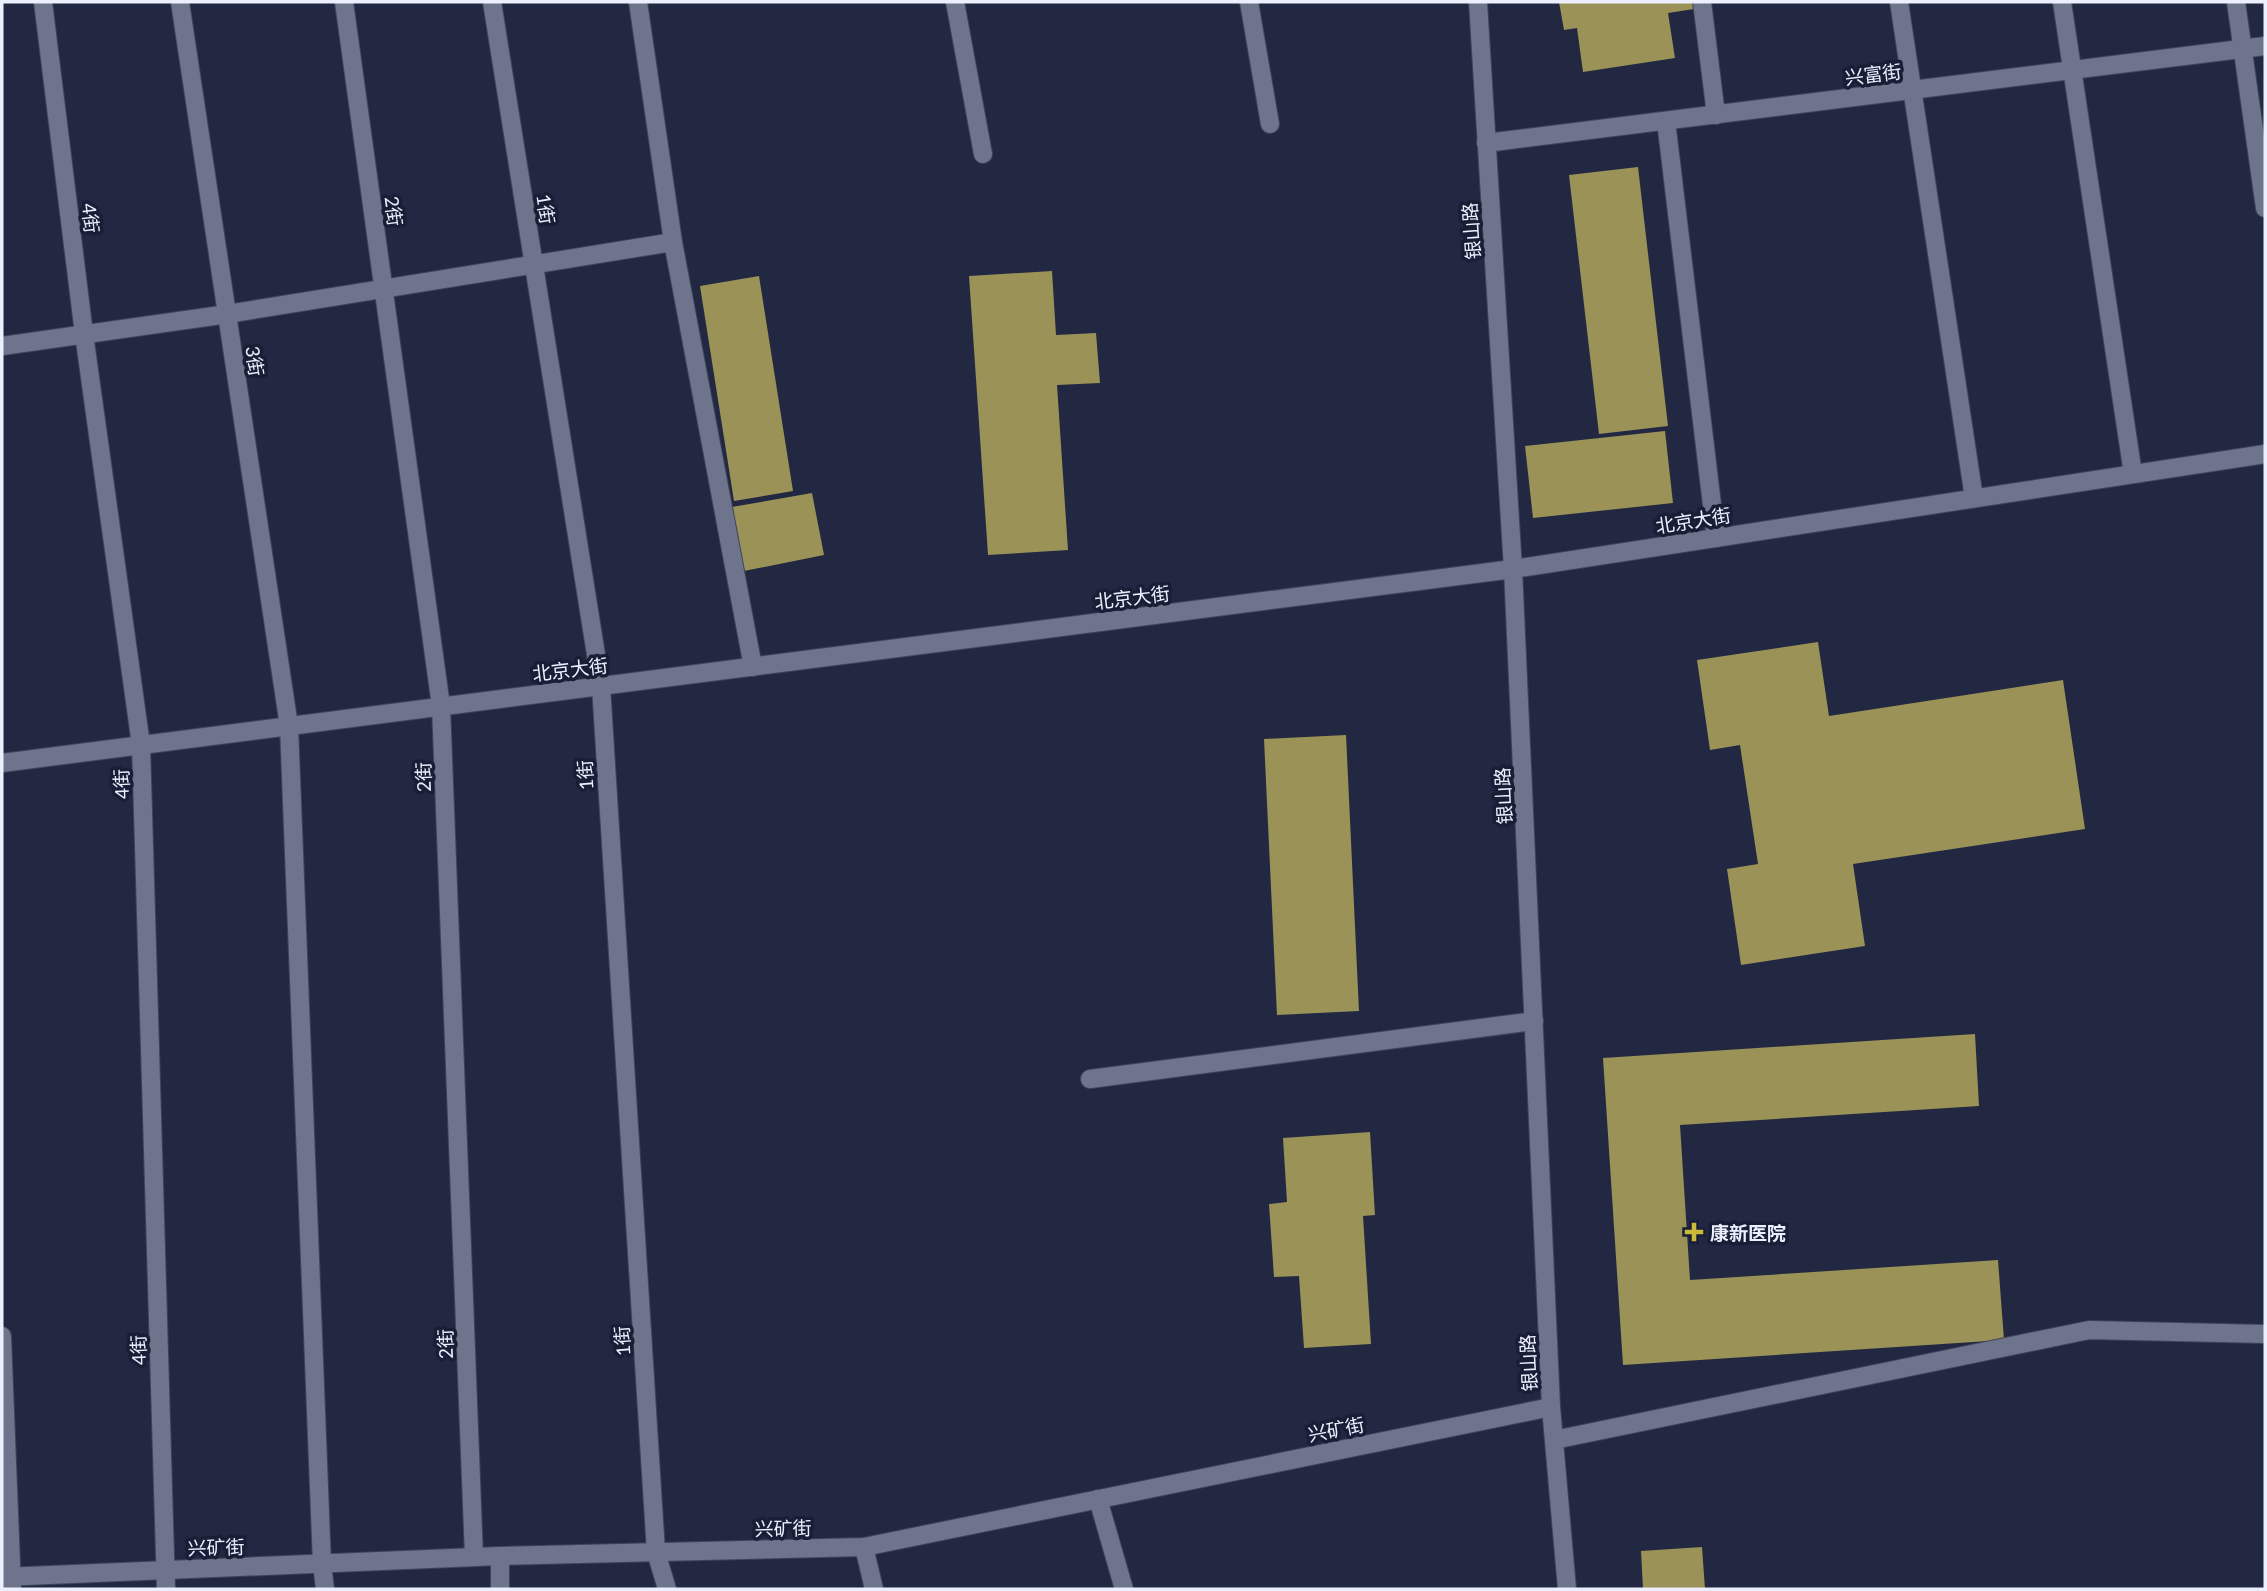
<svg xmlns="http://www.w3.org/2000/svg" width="2267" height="1591" font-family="Lato,'Noto Sans SC',sans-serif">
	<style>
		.building { fill: #9a9256 }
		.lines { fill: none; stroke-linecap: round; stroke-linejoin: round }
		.minor-casing { stroke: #3e445c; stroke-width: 20 }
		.minor { stroke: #6e748b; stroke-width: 18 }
		.poi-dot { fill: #cbba39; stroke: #191e37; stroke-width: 2.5 }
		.labels { text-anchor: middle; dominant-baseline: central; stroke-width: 7; stroke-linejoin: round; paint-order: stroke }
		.street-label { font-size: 19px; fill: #ecf0fe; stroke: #191e37 }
		.poi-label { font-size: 19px; font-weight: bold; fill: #ecf0fe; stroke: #191e37; text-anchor: start }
	</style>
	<rect width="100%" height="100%" fill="#222842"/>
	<g class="building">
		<path d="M1559,2h134l1,7 -26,4 7,45 -92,14 -6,-44 -13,2z"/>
		<path d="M1638,167l30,259 -69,8 -30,-259z"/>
		<path d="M1052,271l4,64 40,-2 4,50 -43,2 11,165 -80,5 -19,-279z"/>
		<path d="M759,276l34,215 -59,10 -34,-215z"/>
		<path d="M1665,431l8,72 -140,15 -8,-72z"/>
		<path d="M812,493l12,62 -80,16 -12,-64z"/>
		<path d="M1818,642l11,74 234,-36 22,149 -232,35 12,82 -124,19 -14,-96 31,-5 -18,-119 -30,5 -13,-90z"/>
		<path d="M1346,735l13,276 -82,4 -13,-276z"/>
		<path d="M1975,1034l4,72 -299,19 10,155 308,-20 6,80 -381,25 -20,-307z"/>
		<path d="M1370,1132l5,83 -12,1 8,128 -67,4 -5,-72 -25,1 -5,-73 18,-2 -4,-64z"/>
		<path d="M1702,1547l3,42h-62l-2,-38z"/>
	</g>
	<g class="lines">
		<g class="minor-casing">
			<g id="minor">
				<path d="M43,2l41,332 57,411 25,844"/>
				<path d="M180,2l109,724 33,838 3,25"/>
				<path d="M344,2l97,704 33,851"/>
				<path d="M492,2l109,684 55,866 11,37"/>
				<path d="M638,2l35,240 80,425"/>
				<path d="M955,2l28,152"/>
				<path d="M1249,2l21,122"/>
				<path d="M1478,2l35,567 38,838 16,182"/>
				<path d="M1702,2l14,113"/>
				<path d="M1899,2l75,496"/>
				<path d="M2062,2l71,472"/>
				<path d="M2236,2l29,206"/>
				<path d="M1666,121l50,417"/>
				<path d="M1486,143l779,-97"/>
				<path d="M2,346l219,-31 452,-73"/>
				<path d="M2,763l1511,-194 752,-115"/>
				<path d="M1090,1079l444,-58"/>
				<path d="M2,1336l10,253"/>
				<path d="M1554,1440l535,-110 176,4"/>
				<path d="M1098,1499l26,90"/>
				<path d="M864,1547l10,42"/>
				<path d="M2,1577l498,-21 364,-9 687,-140"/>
				<path d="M500,1589v-33"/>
			</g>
		</g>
		<use href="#minor" class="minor"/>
	</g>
	<path class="poi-dot" d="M1690.5 1221.5h7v7h7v7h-7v7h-7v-7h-7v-7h7z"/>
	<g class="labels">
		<g class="street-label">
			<text transform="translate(1873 74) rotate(-7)">兴富街</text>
			<text transform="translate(546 209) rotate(81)">1街</text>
			<text transform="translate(394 211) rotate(82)">2街</text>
			<text transform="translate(91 218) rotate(83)">4街</text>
			<text transform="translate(1471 231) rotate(-94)">银山路</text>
			<text transform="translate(255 361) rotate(81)">3街</text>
			<text transform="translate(1693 520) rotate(-9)">北京大街</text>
			<text transform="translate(1132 597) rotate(-7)">北京大街</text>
			<text transform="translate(570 669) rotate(-7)">北京大街</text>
			<text transform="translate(585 775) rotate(-94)">1街</text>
			<text transform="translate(423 777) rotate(-92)">2街</text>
			<text transform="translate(121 784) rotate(-92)">4街</text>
			<text transform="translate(1503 796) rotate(-93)">银山路</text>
			<text transform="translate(622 1341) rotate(-94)">1街</text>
			<text transform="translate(445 1344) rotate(-92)">2街</text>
			<text transform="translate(138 1350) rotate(-92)">4街</text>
			<text transform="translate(1528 1363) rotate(-93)">银山路</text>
			<text transform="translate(1336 1429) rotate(-11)">兴矿街</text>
			<text transform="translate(783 1528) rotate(-1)">兴矿街</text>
			<text transform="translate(216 1547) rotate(-2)">兴矿街</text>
		</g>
		<g class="poi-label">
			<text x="1710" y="1232">康新医院</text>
		</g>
	</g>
	<rect width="2267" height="1591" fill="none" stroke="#ecf0fe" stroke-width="7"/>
</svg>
